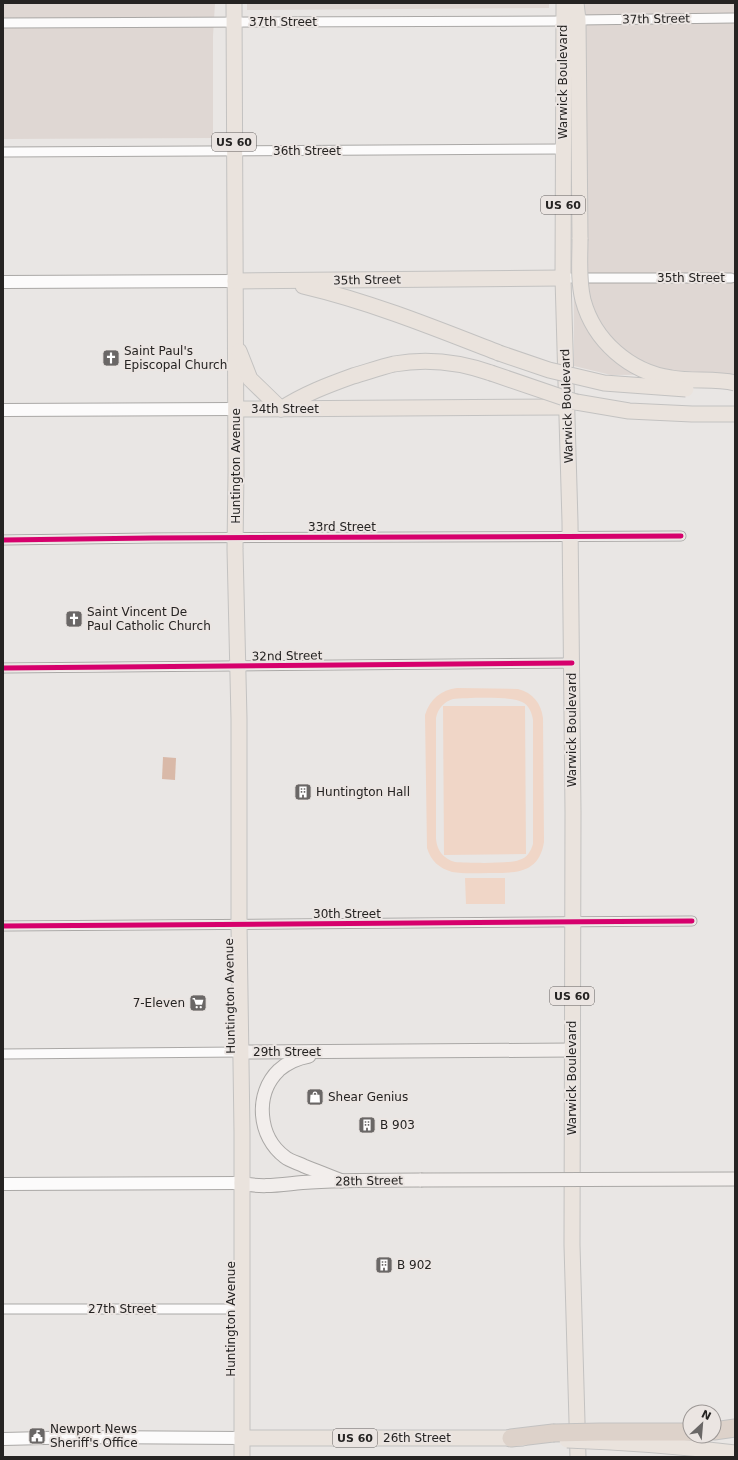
<svg xmlns="http://www.w3.org/2000/svg" width="738" height="1460" font-family="'DejaVu Sans',sans-serif">
	<style>
		.built { fill: #dfd7d3 }
		.green { fill: #f0d6c7; fill-rule: evenodd }
		.water { fill: #d9b9a8 }
		.lines { fill: none; stroke-linecap: round; stroke-linejoin: round }
		.minor-casing { stroke: #aaa8a6; stroke-width: 11 }
		.tertiary-casing { stroke: #aaa8a6; stroke-width: 14 }
		.secondary-casing { stroke: #aaa8a6; stroke-width: 15 }
		.primary-casing { stroke: #c3c2c1; stroke-width: 17 }
		.motorway-casing { stroke: #c3c2c1; stroke-width: 19 }
		.minor { stroke: #fcfbfb; stroke-width: 9 }
		.tertiary { stroke: #fcfbfb; stroke-width: 12 }
		.secondary { stroke: #f2eeec; stroke-width: 13 }
		.primary { stroke: #eae3dd; stroke-width: 15 }
		.motorway { stroke: #ddd2ca; stroke-width: 17 }
		.secondary-bridge-casing { stroke: #aaa8a6; stroke-width: 15; stroke-linecap: butt }
		.primary-bridge-casing { stroke: #c3c2c1; stroke-width: 17; stroke-linecap: butt }
		.motorway-bridge-casing { stroke: #c3c2c1; stroke-width: 19; stroke-linecap: butt }
		.secondary-bridge { stroke: #f2eeec; stroke-width: 13 }
		.primary-bridge { stroke: #eae3dd; stroke-width: 15 }
		.motorway-bridge { stroke: #ddd2ca; stroke-width: 17 }
		.cycleway-casing { stroke: #ebe5e2; stroke-width: 8 }
		.cycleway { stroke: #d6006c; stroke-width: 5 }
		.labels { text-anchor: middle; dominant-baseline: central; stroke-width: 4; stroke-linejoin: round; paint-order: stroke }
		.shield { fill: #ebe5e2; stroke: #605d5c; stroke-width: 1 }
		.shield-label { font-size: 11px; font-weight: bold; fill: #252322 }
		.street-label { font-size: 12px; fill: #252322; stroke: #ebe5e2 }
		.poi-label { font-size: 12px; fill: #252322; stroke: #ebe5e2; text-anchor: start }
	</style>
	<rect width="100%" height="100%" fill="#e9e6e4"/>
	<g class="built">
		<path d="M3,3h212l-2,33v102l-210,1z"/>
		<path d="M247,3h302v5l-302,2z"/>
		<path d="M573,3h162v371l-124,1 -37,-9z"/>
	</g>
	<g class="green">
		<path d="M457,688l61,1c15,4 23,14 25,29l1,124c-5,32 -29,31 -55,31 -12,0 -25,1 -37,-1 -13,-4 -21,-11 -25,-24l-2,-133c5,-16 16,-25 32,-27zM453,699c13,-1 59,-3 69,3 7,3 10,11 11,18v124c-2,7 -6,14 -14,16 -9,4 -52,3 -64,2 -11,-3 -18,-11 -19,-23v-121c2,-10 8,-16 17,-19z"/>
		<path d="M443,706h82l1,148 -82,1z"/>
		<path d="M465,878h40v26h-39z"/>
	</g>
	<path class="water" d="M163,757l13,1 -1,22 -13,-1z"/>
	<g class="lines">
		<g class="minor-casing">
			<g id="minor">
				<path d="M578,20l156,-2"/>
				<path d="M3,23l561,-2"/>
				<path d="M3,152l560,-3"/>
				<path d="M563,278h168"/>
				<path d="M3,540l149,-2 529,-2"/>
				<path d="M3,668l569,-5"/>
				<path d="M3,926l689,-5"/>
				<path d="M3,1054l237,-2"/>
				<path d="M3,1309h238"/>
			</g>
		</g>
		<g class="tertiary-casing">
			<g id="tertiary">
				<path d="M3,282l232,-1"/>
				<path d="M3,410l233,-1"/>
				<path d="M3,1184l238,-1"/>
				<path d="M3,1439l83,-2 156,1"/>
			</g>
		</g>
		<g class="secondary-casing">
			<g id="secondary">
				<path d="M240,1052l332,-2"/>
				<path d="M309,1056c-11,2 -21,6 -30,14 -25,24 -21,67 6,87 5,4 13,6 19,9 13,5 25,10 38,15"/>
				<path d="M241,1183c24,6 47,0 70,-1 37,-2 74,-2 110,-2"/>
			</g>
		</g>
		<g class="primary-casing">
			<g id="primary">
				<path d="M234,3l2,469 -1,77 4,170v205l3,208v325"/>
				<path d="M564,3l-1,275 7,244 3,290 -1,433 6,212"/>
				<path d="M576,3l2,17 2,219"/>
				<path d="M235,281l328,-3"/>
				<path d="M303,286c68,16 132,42 196,67"/>
				<path d="M239,351l11,28 31,30"/>
				<path d="M576,402l53,9 63,3h43"/>
				<path d="M236,409l331,-2"/>
				<path d="M281,409c23,-15 47,-24 72,-33 14,-4 28,-9 41,-12 33,-6 66,-2 97,9"/>
				<path d="M242,1438h281"/>
			</g>
		</g>
		<g class="motorway-casing">
			<g id="motorway">
				<path d="M714,1431l21,-3"/>
				<path d="M511,1438l42,-5"/>
			</g>
		</g>
		<use href="#minor" class="minor"/>
		<use href="#tertiary" class="tertiary"/>
		<use href="#secondary" class="secondary"/>
		<use href="#primary" class="primary"/>
		<use href="#motorway" class="motorway"/>
		<g class="secondary-bridge-casing">
			<path id="secondary-bridge" d="M421,1180l314,-1"/>
		</g>
		<g class="primary-bridge-casing">
			<g id="primary-bridge">
				<path d="M580,239c0,20 -2,41 3,61 11,41 47,72 88,78 22,4 43,0 64,5"/>
				<path d="M499,353l50,17 55,13 82,6"/>
				<path d="M491,373l85,29"/>
				<path d="M567,1440c56,2 112,6 168,13"/>
			</g>
		</g>
		<g class="motorway-bridge-casing">
			<path id="motorway-bridge" d="M553,1433l47,-1h90"/>
		</g>
		<use href="#secondary-bridge" class="secondary-bridge"/>
		<use href="#primary-bridge" class="primary-bridge"/>
		<use href="#motorway-bridge" class="motorway-bridge"/>
		<g class="cycleway-casing">
			<g id="cycleway">
				<path d="M3,540l149,-2 529,-2"/>
				<path d="M3,668l569,-5"/>
				<path d="M3,926l689,-5"/>
			</g>
		</g>
		<use href="#cycleway" class="cycleway"/>
	</g>
	<defs>
		<g id="church-square" transform="scale(0.9)"><rect x="-9" y="-9" width="18" height="18" rx="4" fill="#6a6766" stroke="#ebe5e2"/><path d="M-1.2-6h2.4v3.5h3.3v2.4h-3.3V6h-2.4V-.1h-3.3v-2.4h3.3Z" fill="#fff"/></g>
		<g id="building-square" transform="scale(0.9)"><rect x="-9" y="-9" width="18" height="18" rx="4" fill="#6a6766" stroke="#ebe5e2"/><path d="M-4-6H4V6H1V3H-1V6H-4ZM-2.5-4.3h1.7v1.8h-1.7ZM.8-4.3h1.7v1.8H.8ZM-2.5-1h1.7V.8h-1.7ZM.8-1h1.7V.8H.8Z" fill="#fff"/></g>
		<g id="supermarket-square" transform="scale(0.9)"><rect x="-9" y="-9" width="18" height="18" rx="4" fill="#6a6766" stroke="#ebe5e2"/><path d="M-6-5.5h2.5l.6 2H6L4.5 2H-2.5L-4.4-4H-6ZM-1.5 3.2a1.3 1.3 0 1 0 .1 0ZM3 3.2a1.3 1.3 0 1 0 .1 0Z" fill="#fff"/></g>
		<g id="shop-square" transform="scale(0.9)"><rect x="-9" y="-9" width="18" height="18" rx="4" fill="#6a6766" stroke="#ebe5e2"/><path d="M-5-2.5h2.3a2.7 3.5 0 0 1 5.4 0H5L5.5 6h-11ZM-1.5-2.5h3a1.5 2.3 0 0 0-3 0Z" fill="#fff"/></g>
		<g id="civic-square" transform="scale(0.9)"><rect x="-9" y="-9" width="18" height="18" rx="4" fill="#6a6766" stroke="#ebe5e2"/><path d="M-.6-6.5H3V-4.5H.6V-3L4-1V1h2V6H-6V1h2V-1L-.6-3ZM-1.2 2.5V6h2.4V2.5Z" fill="#fff"/></g>
	</defs>
	<g fill-rule="evenodd">
		<use href="#church-square" x="111" y="358"/>
		<use href="#church-square" x="74" y="619"/>
		<use href="#building-square" x="303" y="792"/>
		<use href="#supermarket-square" x="198" y="1003"/>
		<use href="#shop-square" x="315" y="1097"/>
		<use href="#building-square" x="367" y="1125"/>
		<use href="#building-square" x="384" y="1265"/>
		<use href="#civic-square" x="37" y="1436"/>
	</g>
	<g class="labels">
		<g class="shield">
			<rect x="212" y="133" width="44" height="18" rx="3"/>
			<rect x="541" y="196" width="44" height="18" rx="3"/>
			<rect x="550" y="987" width="44" height="18" rx="3"/>
			<rect x="333" y="1429" width="44" height="18" rx="3"/>
		</g>
		<g class="shield-label">
			<text x="234" y="142">US 60</text>
			<text x="563" y="205">US 60</text>
			<text x="572" y="996">US 60</text>
			<text x="355" y="1438">US 60</text>
		</g>
		<g class="street-label">
			<text transform="translate(656 19) rotate(-1)">37th Street</text>
			<text x="283" y="22">37th Street</text>
			<text transform="translate(563 82) rotate(-90)">Warwick Boulevard</text>
			<text x="307" y="151">36th Street</text>
			<text x="691" y="278">35th Street</text>
			<text transform="translate(367 280) rotate(-1)">35th Street</text>
			<text transform="translate(567 406) rotate(-92)">Warwick Boulevard</text>
			<text x="285" y="409">34th Street</text>
			<text transform="translate(236 466) rotate(-90)">Huntington Avenue</text>
			<text x="342" y="527">33rd Street</text>
			<text transform="translate(287 656) rotate(-1)">32nd Street</text>
			<text transform="translate(572 730) rotate(-90)">Warwick Boulevard</text>
			<text x="347" y="914">30th Street</text>
			<text transform="translate(230 996) rotate(-91)">Huntington Avenue</text>
			<text x="287" y="1052">29th Street</text>
			<text transform="translate(572 1078) rotate(-90)">Warwick Boulevard</text>
			<text transform="translate(369 1181) rotate(-1)">28th Street</text>
			<text x="122" y="1309">27th Street</text>
			<text transform="translate(231 1319) rotate(-90)">Huntington Avenue</text>
			<text x="417" y="1438">26th Street</text>
		</g>
		<g class="poi-label">
			<text x="124" y="351">Saint Paul's<tspan x="124" dy="14">Episcopal Church</tspan></text>
			<text x="87" y="612">Saint Vincent De<tspan x="87" dy="14">Paul Catholic Church</tspan></text>
			<text x="316" y="792">Huntington Hall</text>
			<text x="185" y="1003" text-anchor="end">7-Eleven</text>
			<text x="328" y="1097">Shear Genius</text>
			<text x="380" y="1125">B 903</text>
			<text x="397" y="1265">B 902</text>
			<text x="50" y="1429">Newport News<tspan x="50" dy="14">Sheriff's Office</tspan></text>
		</g>
	</g>
	<rect width="738" height="1460" fill="none" stroke="#252322" stroke-width="8"/>
	<g transform="translate(702 1424) rotate(26)"><circle r="19" fill="#ebe5e2" stroke="#9c9795"/>
	<path d="M0-3L7 15L0 10L-7 15Z" fill="#6a6766"/>
	<text y="-6" font-size="11" font-weight="bold" text-anchor="middle" fill="#252322">N</text>
	</g>
</svg>
